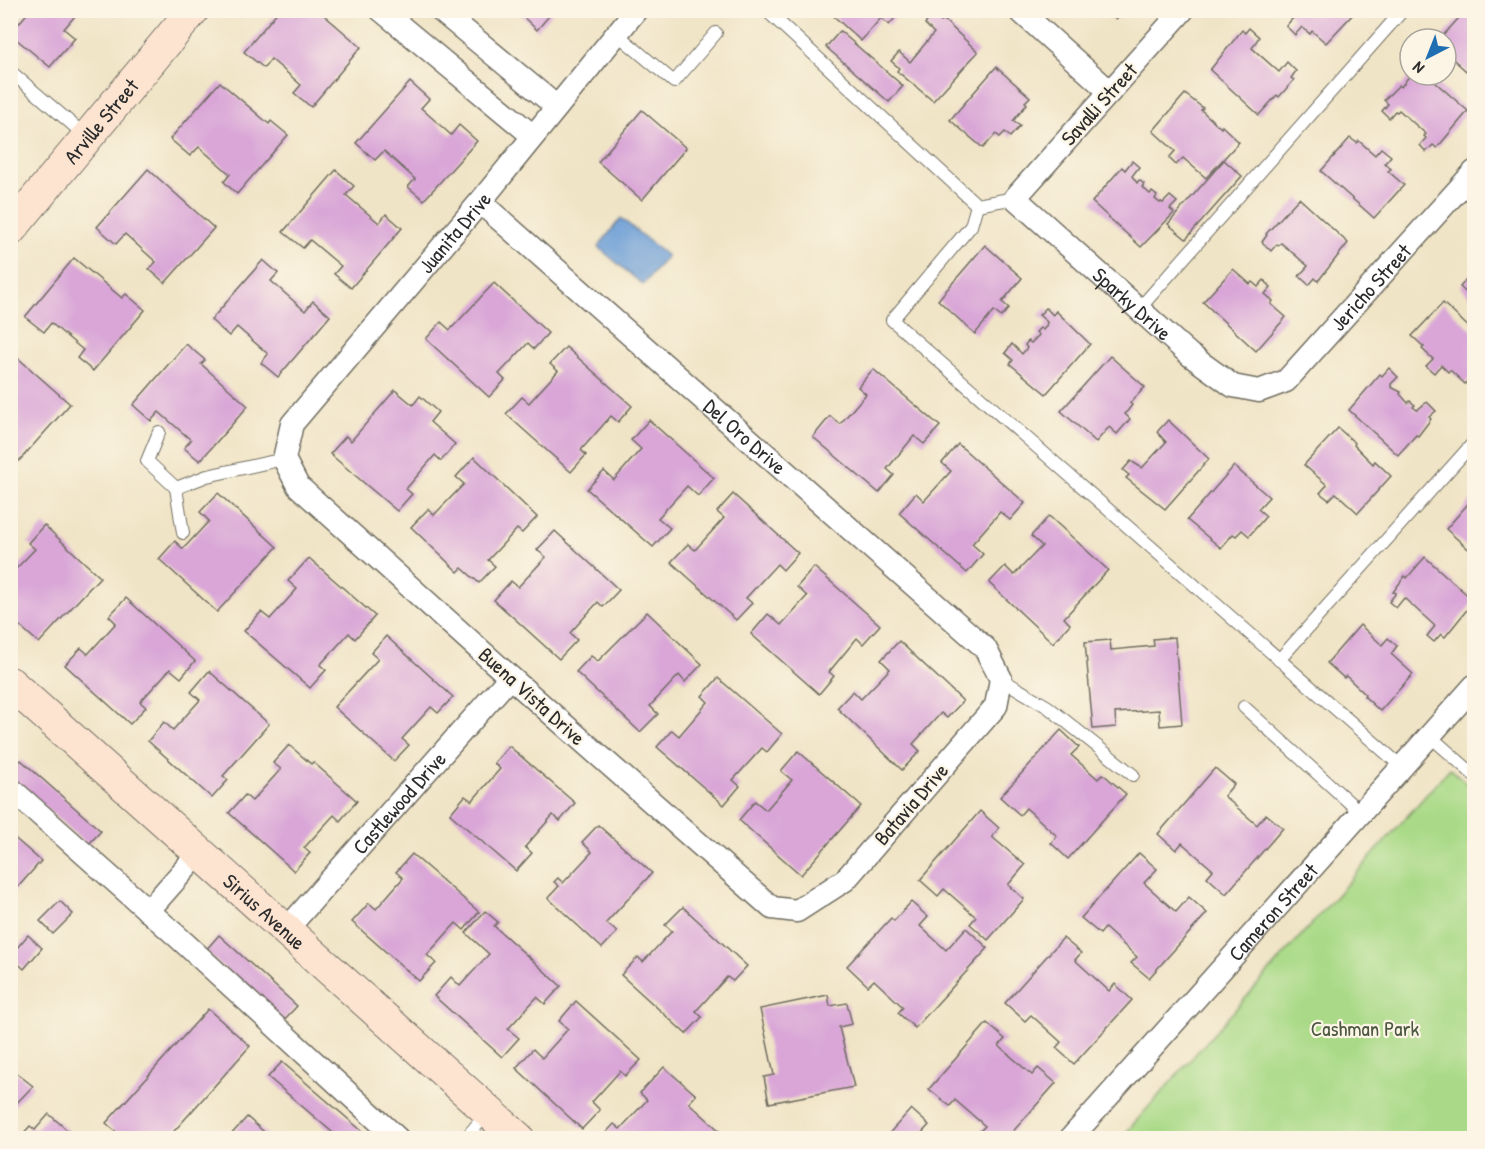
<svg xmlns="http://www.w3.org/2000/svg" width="1485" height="1149" font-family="'Patrick Hand',sans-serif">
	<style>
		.green { fill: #aada88; stroke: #6a825a; stroke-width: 1.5 }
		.water { fill: #6b9dd6; stroke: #4b6480; stroke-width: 1.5 }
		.building { fill: #d9a6d7 }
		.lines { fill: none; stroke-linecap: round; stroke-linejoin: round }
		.lane-casing { stroke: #706c61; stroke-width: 14 }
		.street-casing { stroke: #706c61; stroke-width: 25 }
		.secondary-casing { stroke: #706c61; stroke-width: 34 }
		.lane { stroke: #fff; stroke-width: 12 }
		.street { stroke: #fff; stroke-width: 22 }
		.secondary { stroke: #fde4d1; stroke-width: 32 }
		.labels { text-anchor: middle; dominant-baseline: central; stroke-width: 4.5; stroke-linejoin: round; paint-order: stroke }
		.street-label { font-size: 21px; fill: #2b2b2b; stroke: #fcf5e5 }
		.park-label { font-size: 21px; fill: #4b5742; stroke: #fcf5e5 }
	</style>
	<rect width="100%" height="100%" fill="#fcf5e5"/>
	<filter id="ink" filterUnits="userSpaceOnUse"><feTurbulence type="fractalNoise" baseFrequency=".0167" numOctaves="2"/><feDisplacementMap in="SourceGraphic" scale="12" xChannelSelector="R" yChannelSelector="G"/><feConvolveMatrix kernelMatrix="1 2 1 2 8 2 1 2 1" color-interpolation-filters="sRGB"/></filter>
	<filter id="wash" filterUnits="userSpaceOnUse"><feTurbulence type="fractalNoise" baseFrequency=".008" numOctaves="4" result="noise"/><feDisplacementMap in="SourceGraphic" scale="24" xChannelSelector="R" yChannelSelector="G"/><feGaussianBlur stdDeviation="1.35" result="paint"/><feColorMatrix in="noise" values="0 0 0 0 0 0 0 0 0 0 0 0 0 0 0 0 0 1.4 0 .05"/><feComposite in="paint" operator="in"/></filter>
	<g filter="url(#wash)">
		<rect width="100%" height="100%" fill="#f0e4c6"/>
		<path class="green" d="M1450,768l24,22v348h-353z"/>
		<path class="water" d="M621,218l46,38 -24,29 -45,-38z"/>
		<g id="blocks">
			<g class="building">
				<path d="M30,10h50l-16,19 11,9 -25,29 -40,-33z"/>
				<path d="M279,10h39l43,37 -50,60 -17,-14 7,-8 -30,-26 -7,9 -20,-16z"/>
				<path d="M516,10h38l-17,20z"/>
				<path d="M827,10h69l3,3 -10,12 -8,-7 -20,23z"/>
				<path d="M1099,10h22l2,2 -7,7 -9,-8 -3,3z"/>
				<path d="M1285,10h69l1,2 -29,31 -14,-12 -2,3 -8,-7 -7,8 -9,-9 7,-8z"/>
				<path d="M1466,10h5l3,4v64l-28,-25v-14h-6z"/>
				<path d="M934,14l7,8 2,-3 35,33 -45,49 -36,-30 2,-3 -8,-7 8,-9 11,10 24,-29 -9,-9z"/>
				<path d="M1249,28l10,9 -7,11 27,24 8,-10 9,9 -5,7 3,2 -15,17 -2,-2 -18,20 -49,-45 32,-40 3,3z"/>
				<path d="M840,31l63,55 -14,16 -63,-55z"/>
				<path d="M996,67l34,30 -5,5 2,2 -14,17 7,5 -10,11 -5,-5 -5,5 -4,-3 -13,14 -33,-28z"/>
				<path d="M1410,75h17l41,36 -31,37 -4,-3 -7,7 -6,-7 6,-7 -2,-2 2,-2 -27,-24 -2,2 -2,-1 -6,7 -7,-7 6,-7 -4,-4 15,-15 2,2z"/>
				<path d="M220,82l49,42 2,-3 17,14 -51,59 -13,-12 6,-8 -31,-27 -9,9 -20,-17z"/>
				<path d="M410,82l19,17 -8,9 30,27 8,-10 18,16 -53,59 -16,-13 7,-8 -31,-28 -9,9 -19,-17z"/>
				<path d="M1185,94l18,14 -2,2 20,18 1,-2 17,16 -33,36 -23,-20 -7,7 -7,-7 6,-7 -22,-20z"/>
				<path d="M642,110l44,38 -44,52 -44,-38z"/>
				<path d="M1350,138l7,5 2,-2 16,14 6,-7 10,8 -6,7 6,6 -3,2 16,14 -30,33 -53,-47z"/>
				<path d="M1224,160l18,16 -56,63 -18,-15z"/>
				<path d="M1132,161l7,6 -7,9 5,7 2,-3 5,4 -2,3 8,7 2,-2 5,4 -2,3 5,4 1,-1 2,1 7,-7 7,6 -7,7 4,4 -33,34 -49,-45 30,-35 3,3z"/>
				<path d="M148,169l66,59 -49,55 -16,-14 7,-7 -31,-28 -9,10 -19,-17z"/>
				<path d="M336,170l18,16 -8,9 33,28 7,-9 16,14 -51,60 -17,-14 7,-8 -31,-26 -7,8 -20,-16z"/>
				<path d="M1299,198l49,45 -30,38 -3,-3 -6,7 -10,-9 9,-10 -27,-23 -3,2 -1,-1 -6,7 -9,-9 5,-7 -1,-1z"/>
				<path d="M985,245l37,33 -20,24 7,6 -8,9 -7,-6 -19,23 -37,-34z"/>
				<path d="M74,258l48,40 4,-4 19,16 -52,61 -16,-13 6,-8 -32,-27 -7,9 -19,-15z"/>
				<path d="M263,260l15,13 -7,8 34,30 8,-10 17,15 -52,61 -17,-14 7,-9 -31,-27 -8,9 -18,-16z"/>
				<path d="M1233,269l17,15 2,-2 6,5 6,-7 7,7 -6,7 8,7 -2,3 15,13 -30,34 -53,-49z"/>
				<path d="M1474,271v29l-14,-13z"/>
				<path d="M494,283l54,50 -14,16 -6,-6 -29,31 6,6 -16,17 -63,-58 15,-17 9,8z"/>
				<path d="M1443,303l31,29v41l-9,11 -15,-14 -2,2 -7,-7 -7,8 -8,-7 7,-7 -11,-10 2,-2 -12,-11z"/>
				<path d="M1046,308l7,7 3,-4 34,33 -44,50 -36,-30 3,-4 -8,-7 7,-9 10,10 5,-6 -2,-3 3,-4 3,2 8,-8 -3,-3 4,-4 3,2 3,-4 1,-4 -8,-7z"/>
				<path d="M186,344l19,16 -4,4 47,42 -48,55 -16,-13 7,-8 -32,-28 -8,9 -18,-16z"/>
				<path d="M566,347l66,59 -14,16 -7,-6 -30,34 5,5 -15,17 -65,-58 16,-17 7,6 29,-32 -8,-7z"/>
				<path d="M10,351l60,53 -51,57 -9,-8z"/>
				<path d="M1110,356l35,31 -15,16 2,2 -7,9 5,5 -13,15 -8,-7 -13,15 -35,-31z"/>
				<path d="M1389,368l9,9 -7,7v3l10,5 -1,2 8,9 2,-2 5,4 -2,2 4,3 10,-8 9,9 -7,6 2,2 -13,17 -2,-1 -18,20 -49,-45 31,-36 2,2z"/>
				<path d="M873,369l67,57 -16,18 -10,-8 -27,33 7,6 -15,18 -66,-56 17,-21 10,8 26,-30 -8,-7z"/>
				<path d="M395,390l18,15 7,-9 18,16 -8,10 25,22 -14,17 -6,-6 -29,34 6,5 -15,17 -67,-57 16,-18 5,5z"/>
				<path d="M649,420l65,58 -16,18 -11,-10 -29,32 12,10 -17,19 -66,-58 17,-18 10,9 27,-31 -10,-9z"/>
				<path d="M1168,420l41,39 -44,50 -39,-31 3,-3 -6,-5 8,-9 11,7 24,-26 -9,-10z"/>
				<path d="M1338,428l17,15 -1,2 19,19 2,-3 16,15 -33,37 -22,-20 -7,7 -9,-7 7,-8 -23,-20z"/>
				<path d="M958,444l67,59 -15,17 -10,-8 -28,32 11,10 -16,19 -68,-60 17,-20 8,8 27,-30 -9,-8z"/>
				<path d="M474,457l63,60 -15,16 -5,-4 -29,31 7,6 -16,17 -17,-15 -4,4 -47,-45 17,-18 6,6 30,-31 -8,-7z"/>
				<path d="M1234,466l35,31 -11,12 8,7 -17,20 -7,-6 -6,6 -3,-2 -12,14 -34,-28z"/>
				<path d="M218,493l59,54 -60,65 -58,-53 16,-18 8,8 26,-28 -9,-9z"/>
				<path d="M733,494l65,59 -15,17 -6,-6 -31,34 6,5 -16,17 -65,-58 17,-18 7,6 29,-32 -7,-6z"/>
				<path d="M1474,497v57l-28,-25z"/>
				<path d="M1049,516l59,54 -44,48 6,6 -17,19 -64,-60 16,-17 9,9 28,-29 -11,-10z"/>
				<path d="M44,525l56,52 -61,66 -29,-26v-42l25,-26 -7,-6z"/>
				<path d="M555,531l64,59 -16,17 -5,-5 -28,31 7,7 -18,19 -65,-59 17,-19 7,6 28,-30 -9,-7z"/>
				<path d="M1425,557l49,44 -29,36 -4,-3 -7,8 -7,-6 8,-10 -31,-28 -8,10 -7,-6 7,-9 -3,-1 12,-16 2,2z"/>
				<path d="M309,558l66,58 -20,23 -6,-6 -29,32 6,5 -16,18 -66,-57 17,-19 9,7 27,-30 -9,-8z"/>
				<path d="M814,567l66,58 -17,19 -6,-6 -28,34 5,4 -15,18 -68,-60 17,-20 13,11 26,-29 -10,-9z"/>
				<path d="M126,598l69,63 -14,17 -11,-9 -30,33 6,5 -16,17 -65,-59 16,-17 7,6 28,-31 -7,-7z"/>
				<path d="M647,612l55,52 -17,18 -6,-7 -29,31 8,8 -18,18 -64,-60 15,-16 7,5z"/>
				<path d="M1360,625l22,20 6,-7 9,8 -6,8 22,20 -33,37 -16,-15 1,-2 -19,-18 -2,2 -17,-15z"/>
				<path d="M386,636l67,61 -15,16 -7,-6 -29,32 7,6 -15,16 -60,-54 44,-48 -7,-6z"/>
				<path d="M1175,637l7,87 -22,2 -1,-16 -44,3 1,14 -23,2 -8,-87 25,-2 1,10 43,-4 -1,-7z"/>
				<path d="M899,641l64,60 -16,17 -6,-5 -28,31 7,7 -18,19 -65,-62 16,-17 8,8 29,-30 -9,-9z"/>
				<path d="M209,671l60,53 -46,52 5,4 -16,18 -64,-57 16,-19 9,8 27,-30 -9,-8z"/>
				<path d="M718,678l64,56 -15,18 -5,-4 -29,32 7,6 -16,19 -67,-58 15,-17 7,6 29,-34 -6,-6z"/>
				<path d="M1061,730l18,17 -8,8 27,24 5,-5 23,20 -58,65 -17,-16 6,-7 -31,-28 -6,7 -20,-18z"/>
				<path d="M289,745l22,19 2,-2 44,39 -17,20 -6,-6 -30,33 6,5 -16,18 -65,-58 16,-18 7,6 29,-32 -8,-6z"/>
				<path d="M509,746l66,57 -15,18 -7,-6 -28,32 7,6 -16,18 -66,-57 15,-18 7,5 28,-32 -6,-6z"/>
				<path d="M798,751l63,55 -60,69 -62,-55 16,-19 11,9 26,-30 -11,-9z"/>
				<path d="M21,760l80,71 -13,14 -78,-68v-5z"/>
				<path d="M1215,768l19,16 -10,12 33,29 9,-11 17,14 -57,66 -19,-17 6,-7 -31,-27 -6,7 -18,-16z"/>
				<path d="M980,811l19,17 -7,9 33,28 -17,20 16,14 -36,41 -18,-16 6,-7 -32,-28 -6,7 -18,-16z"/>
				<path d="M598,825l54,48 -46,50 11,9 -15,16 -54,-50 11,-12 -5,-4 4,-4 5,5 29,-31 -10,-10z"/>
				<path d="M10,834l31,27 -31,35z"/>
				<path d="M1139,853l18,16 -13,14 32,29 13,-15 18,16 -58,65 -18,-15 6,-6 -32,-29 -5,6 -19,-16z"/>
				<path d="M412,854l67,58 -15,18 -8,-7 -29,32 9,8 -17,18 -67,-59 17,-19 7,6 27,-31 -7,-6z"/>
				<path d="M60,901l13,13 -20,20 -13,-13z"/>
				<path d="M911,902l17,15 -8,9 26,24 20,-22 22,20 -73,80 -17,-15 5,-6 -29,-27 -6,6 -21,-20 44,-48 3,3z"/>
				<path d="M683,907l64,59 -14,15 -6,-4 -31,34 6,6 -16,17 -65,-59 17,-18 5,5 29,-31 -7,-6z"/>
				<path d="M485,911l13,11 -4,4 67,60 -16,18 -8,-7 -29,32 11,9 -17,19 -68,-61 17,-19 9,9 29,-32 -23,-21z"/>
				<path d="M28,935l14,13 -18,21 -14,-13z"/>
				<path d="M219,935l78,71 -14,15 -78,-70z"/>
				<path d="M1063,938l18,15 -6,7 34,31 6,-7 17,16 -58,64 -18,-16 5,-6 -30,-27 -6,6 -20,-18z"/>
				<path d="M828,995l2,11 17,-3 5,21 -13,3 15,60 -85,16 -5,-26 10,-2 -14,-66z"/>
				<path d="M576,1001l65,59 -16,16 -5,-5 -28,31 8,8 -18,19 -66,-61 17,-19 9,9 26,-29 -9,-8z"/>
				<path d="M208,1009l42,37 -82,92h-45l-17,-15z"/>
				<path d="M987,1023l18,16 -6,7 33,29 6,-7 18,15 -49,55h-23l-6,-5 7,-7 -30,-26 -5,6 -21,-17z"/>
				<path d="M282,1062l88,76h-31l-71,-61z"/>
				<path d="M664,1067l32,28 -7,8 34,31 -4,4h-118l13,-14 6,5 27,-29 -7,-7z"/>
				<path d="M10,1068l23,18 -23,24z"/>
				<path d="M911,1109l18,16 -11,12 2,1h-35z"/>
				<path d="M49,1114l27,24h-50l-4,-3 8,-9 5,4z"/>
				<path d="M247,1117l24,21h-43z"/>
			</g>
		</g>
	</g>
	<g filter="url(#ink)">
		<use href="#blocks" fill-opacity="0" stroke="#706c61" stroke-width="1.5"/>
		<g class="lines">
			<g class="lane-casing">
				<g id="lane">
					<path d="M766,10l211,195 38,-7"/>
					<path d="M617,34l57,48 42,-49"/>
					<path d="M10,71l77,66"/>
					<path d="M977,205l-6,21 -79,94 510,447"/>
					<path d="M1139,309l264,-299"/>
					<path d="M159,432l-12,29 29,27 31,-12 77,-17"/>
					<path d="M176,488l7,45"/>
					<path d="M1279,660l195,-218"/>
					<path d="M1001,679l47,28 85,68"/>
					<path d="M1244,707l117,106"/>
					<path d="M1430,736l44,39"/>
					<path d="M466,1138l22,-26"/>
				</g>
			</g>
			<g class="street-casing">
				<g id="street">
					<path d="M381,10l152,126"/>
					<path d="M440,10l117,97"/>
					<path d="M1019,10l91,82"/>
					<path id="s1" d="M1183,10l-168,188 175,157 43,31 26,5 27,-10 188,-209"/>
					<path id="s2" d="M480,202l505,446 16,31 -5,27 -151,174 -48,31 -25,-3 -262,-231 -212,-191 -14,-27 8,-35 188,-222 156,-192"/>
					<path d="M10,788l169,150 218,200"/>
					<path d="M148,911l51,-58"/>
					<path id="s3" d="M286,930l224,-253"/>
					<path id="s4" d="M1071,1138l403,-452"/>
				</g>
			</g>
			<g class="secondary-casing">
				<g id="secondary">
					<path id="s5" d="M10,230l183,-220"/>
					<path id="s6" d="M10,683l508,455"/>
				</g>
			</g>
			<use href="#lane" class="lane"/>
			<use href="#street" class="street"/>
			<use href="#secondary" class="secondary"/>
		</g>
	</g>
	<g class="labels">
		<g class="street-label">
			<text transform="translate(1099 104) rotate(-48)">Savalli Street</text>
			<text stroke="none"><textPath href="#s5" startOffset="142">Arville Street</textPath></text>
			<text stroke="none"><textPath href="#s2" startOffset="2001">Juanita Drive</textPath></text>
			<text stroke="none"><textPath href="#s1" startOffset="722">Jericho Street</textPath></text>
			<text stroke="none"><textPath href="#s1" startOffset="410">Sparky Drive</textPath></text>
			<text stroke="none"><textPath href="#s2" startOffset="354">Del Oro Drive</textPath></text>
			<text transform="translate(532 696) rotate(42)">Buena Vista Drive</text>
			<text stroke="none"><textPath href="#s3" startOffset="170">Castlewood Drive</textPath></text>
			<text transform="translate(911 804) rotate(-49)">Batavia Drive</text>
			<text stroke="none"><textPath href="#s6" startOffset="342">Sirius Avenue</textPath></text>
			<text stroke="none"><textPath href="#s4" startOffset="303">Cameron Street</textPath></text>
		</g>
		<g class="park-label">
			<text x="1365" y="1028">Cashman Park</text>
		</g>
	</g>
	<rect width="1485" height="1149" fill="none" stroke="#fcf5e5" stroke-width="36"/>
	<g transform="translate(1428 57) rotate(222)"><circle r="28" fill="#fcf5e5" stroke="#a8a49b" stroke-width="1.5"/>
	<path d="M0-4.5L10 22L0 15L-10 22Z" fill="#1f6fb2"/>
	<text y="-9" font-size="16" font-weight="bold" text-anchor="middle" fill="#2b2b2b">N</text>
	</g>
</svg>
